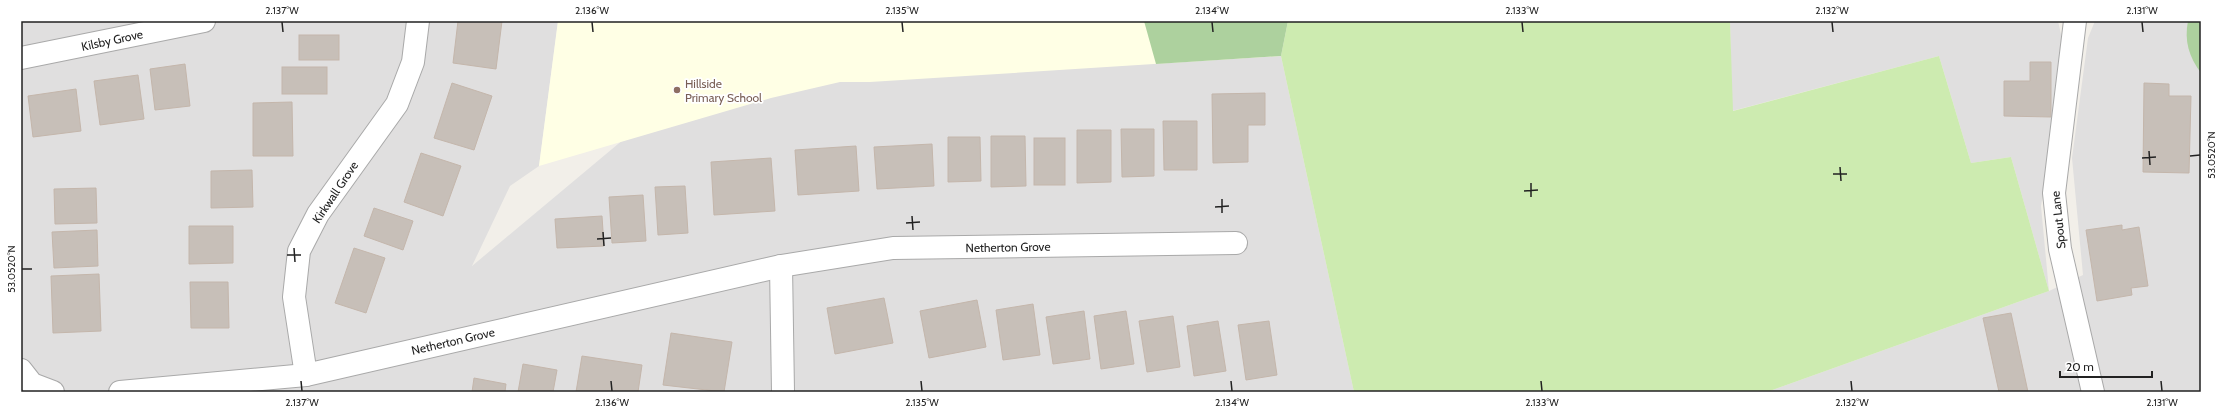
<svg xmlns="http://www.w3.org/2000/svg" width="2222" height="413" font-family="Cabin,sans-serif">
	<style>
		.residential { fill: #e0dfdf }
		.education { fill: #ffffe5 }
		.grass { fill: #cdebb0 }
		.forest { fill: #add19e }
		.building { fill: #c7bfb8; stroke: #c4b6ab }
		.lines { fill: none; stroke-linecap: round; stroke-linejoin: round }
		.street-casing { stroke: #a9a9a9; stroke-width: 24 }
		.street { stroke: #fff; stroke-width: 22 }
		.ticks { fill: none; stroke: #222; stroke-width: 1.5 }
		.education-dot { fill: #8d6e63; stroke: #fff; stroke-width: 1.5 }
		.labels { text-anchor: middle; dominant-baseline: central; stroke-width: 3.5; stroke-linejoin: round; paint-order: stroke }
		.street-label { font-size: 12px; fill: #222; stroke: #fff }
		.education-label { font-size: 12px; fill: #785e54; stroke: #fff; text-anchor: start }
		.neatline { fill: none; stroke: #222; stroke-width: 1.5 }
		.ticks-label { font-size: 10px; text-anchor: middle; fill: #222 }
	</style>
	<rect width="100%" height="100%" fill="#f2efe9"/>
	<g class="residential">
		<path d="M21,21h537l-19,145 -29,20 -38,80 152,-127 186,-56 471,-27 73,336h-1333z"/>
		<path d="M1730,21h328l5,22 -8,79 -14,84 8,85 34,-16 -11,-117 16,-120 7,-17h94l12,8v363h-434l282,-101 -38,-134 -40,6 -32,-107 -207,55z"/>
	</g>
	<path class="education" d="M558,21h730l-7,35 -411,26h-30l-69,16 -232,68z"/>
	<path class="grass" d="M1288,21h442l3,90 206,-55 32,107 40,-6 38,134 -282,101h-413l-73,-336z"/>
	<g class="forest">
		<path d="M1144,21h144l-7,35 -125,8z"/>
		<path d="M2188,21h13v52c-12,-16 -17,-32 -13,-52z"/>
	</g>
	<g class="building">
		<path d="M458,21h44l-6,48 -43,-6z"/>
		<rect x="299" y="35" width="40" height="25"/>
		<path d="M2030,62h21v55l-47,-1v-35h26z"/>
		<path d="M185,64l5,42 -35,4 -5,-41z"/>
		<rect x="282" y="67" width="45" height="27"/>
		<path d="M138,75l6,44 -44,6 -6,-44z"/>
		<path d="M452,83l40,13 -18,54 -40,-12z"/>
		<path d="M2144,83l25,1v12h22l-2,77 -46,-1z"/>
		<path d="M76,89l5,42 -48,6 -5,-41z"/>
		<path d="M1265,93v32h-17v37l-35,1 -1,-69z"/>
		<path d="M292,102l1,54h-40v-53z"/>
		<path d="M1163,121h34v49h-33z"/>
		<path d="M1121,129h33v47l-32,1z"/>
		<path d="M1077,130h34v52l-34,1z"/>
		<path d="M991,136h34l1,50 -35,1z"/>
		<path d="M948,137h32l1,44 -33,1z"/>
		<rect x="1034" y="138" width="31" height="47"/>
		<path d="M932,144l2,42 -57,3 -3,-42z"/>
		<path d="M856,146l3,45 -61,4 -3,-45z"/>
		<path d="M421,153l40,13 -18,50 -39,-14z"/>
		<path d="M771,158l4,53 -61,4 -3,-53z"/>
		<path d="M252,170l1,37 -42,1v-37z"/>
		<path d="M685,186l3,47 -30,2 -3,-48z"/>
		<path d="M96,188l1,35 -42,1 -1,-35z"/>
		<path d="M643,195l3,46 -34,2 -3,-46z"/>
		<path d="M374,208l39,13 -10,29 -39,-14z"/>
		<path d="M602,216l2,30 -47,2 -2,-29z"/>
		<path d="M2122,225v5l17,-3 9,59 -17,2 1,7 -35,6 -11,-71z"/>
		<path d="M189,226h44v37l-44,1z"/>
		<path d="M97,230l1,36 -44,2 -2,-36z"/>
		<path d="M354,248l31,10 -19,55 -31,-10z"/>
		<path d="M99,274l2,57 -48,2 -2,-57z"/>
		<path d="M190,282h38l1,46h-38z"/>
		<path d="M884,298l9,45 -58,11 -8,-46z"/>
		<path d="M977,300l9,47 -57,11 -9,-47z"/>
		<path d="M1033,304l7,51 -37,5 -7,-50z"/>
		<path d="M1084,311l6,48 -37,5 -7,-47z"/>
		<path d="M1126,311l8,53 -33,5 -7,-53z"/>
		<path d="M2011,313l17,79h-29l-16,-74z"/>
		<path d="M1173,316l7,51 -33,5 -8,-51z"/>
		<path d="M1218,321l8,50 -32,5 -7,-50z"/>
		<path d="M1269,321l8,54 -31,5 -8,-55z"/>
		<path d="M671,333l61,9 -8,50 -61,-7z"/>
		<path d="M582,356l60,9 -4,27h-62z"/>
		<path d="M523,364l34,6 -4,22h-35z"/>
		<path d="M474,378l32,6 -1,8h-33z"/>
	</g>
	<g class="lines">
		<g class="street-casing">
			<g id="street">
				<path d="M2075,21l-21,172 6,56 33,143"/>
				<path d="M21,58l183,-37"/>
				<path d="M781,266l2,126"/>
				<path d="M21,370l11,14 21,8"/>
				<path d="M306,375l-12,-78 5,-46 19,-37 79,-110 16,-42 5,-41"/>
				<path d="M120,392l186,-17 475,-109 112,-18 343,-5"/>
			</g>
		</g>
		<use href="#street" class="street"/>
	</g>
	<path class="ticks" d="M282,22l1,10M592,22l1,10M902,22l1,10M1212,22l1,10M1522,22l1,10M1832,22l1,10M2142,22l1,10M2149,151l1,14M2190,156l10,-1M2142,158l14,-1M1840,167l1,14M1833,174h14M1531,183v14M1524,191l14,-1M1222,199v14M1215,207l14,-1M912,216l1,14M906,223l14,-1M603,232l1,14M597,239l14,-1M294,248l1,14M287,255h14M22,269h10M301,381l1,10M611,381l1,10M921,381l1,10M1231,381l1,10M1541,381l1,10M1851,381l1,10M2161,381l1,10"/>
	<circle class="education-dot" cx="677" cy="90" r="4"/>
	<g class="labels">
		<g class="street-label">
			<text transform="translate(112 40) rotate(-12)">Kilsby Grove</text>
			<text transform="translate(335 192) rotate(-56)">Kirkwall Grove</text>
			<text transform="translate(2058 220) rotate(-96)">Spout Lane</text>
			<text transform="translate(1008 247) rotate(-1)">Netherton Grove</text>
			<text transform="translate(453 341) rotate(-13)">Netherton Grove</text>
		</g>
		<g class="education-label">
			<text x="685" y="83">Hillside<tspan x="685" dy="14">Primary School</tspan></text>
		</g>
	</g>
	<rect width="2222" height="413" fill="none" stroke="#ffffff" stroke-width="44"/>
	<path d="M2060 371v6h92v-6" fill="none" stroke="#222222" stroke-width="2"/>
	<text x="2066" y="371" font-size="12" fill="#222222" stroke="#ffffff" stroke-width="3" paint-order="stroke">20 m</text>
	<rect x="22" y="22" width="2178" height="369" class="neatline"/>
	<g class="ticks-label">
		<text x="282" y="14">2.137°W</text>
		<text x="592" y="14">2.136°W</text>
		<text x="902" y="14">2.135°W</text>
		<text x="1212" y="14">2.134°W</text>
		<text x="1522" y="14">2.133°W</text>
		<text x="1832" y="14">2.132°W</text>
		<text x="2142" y="14">2.131°W</text>
		<text transform="translate(2211 155) rotate(-90)" y="4">53.0520°N</text>
		<text transform="translate(11 269) rotate(-90)" y="4">53.0520°N</text>
		<text x="302" y="406">2.137°W</text>
		<text x="612" y="406">2.136°W</text>
		<text x="922" y="406">2.135°W</text>
		<text x="1232" y="406">2.134°W</text>
		<text x="1542" y="406">2.133°W</text>
		<text x="1852" y="406">2.132°W</text>
		<text x="2162" y="406">2.131°W</text>
	</g>
</svg>
